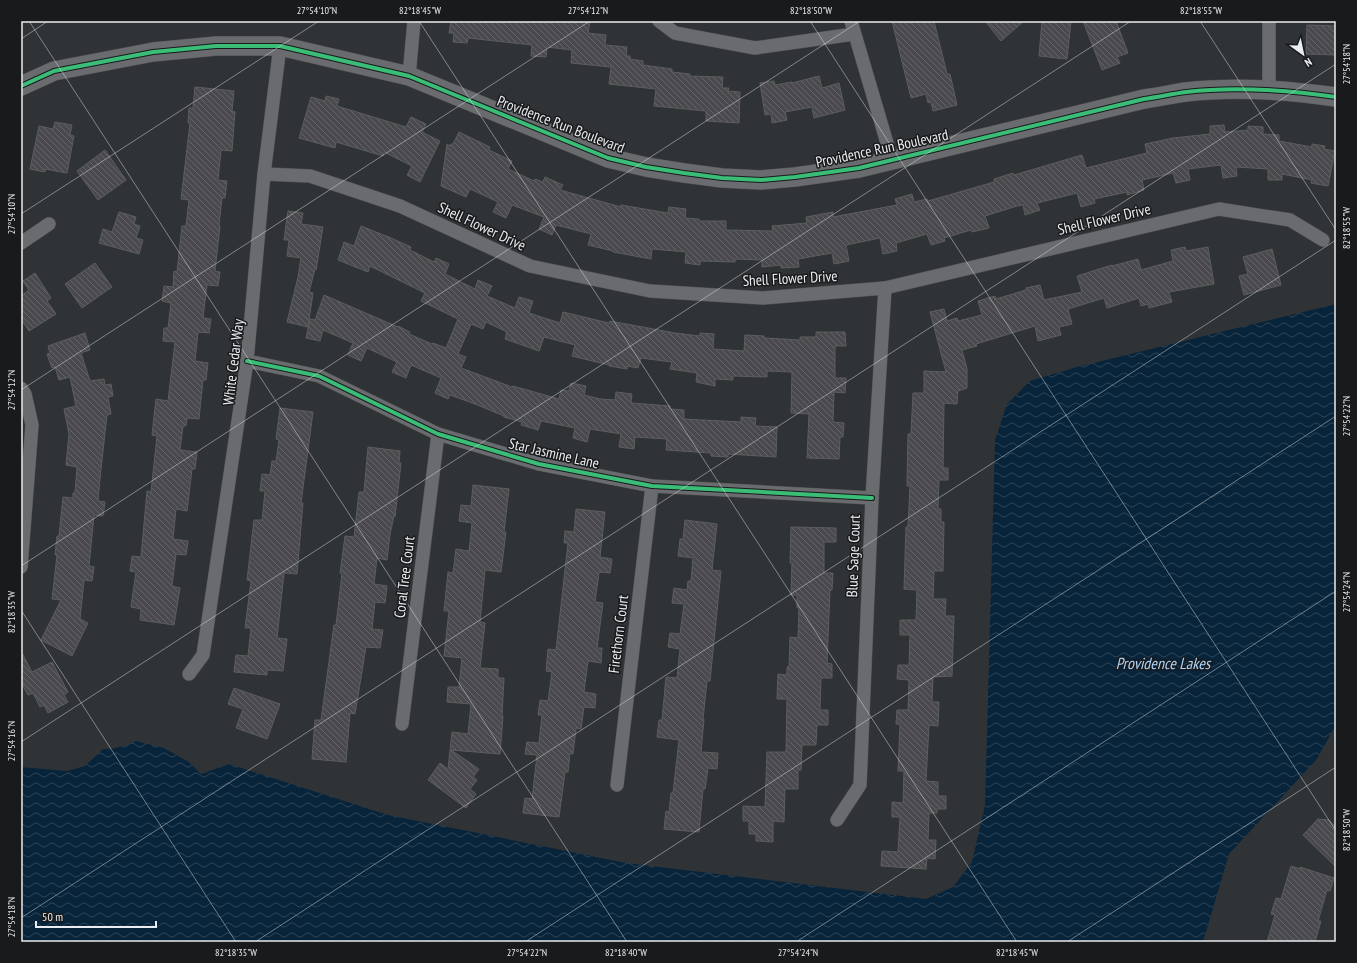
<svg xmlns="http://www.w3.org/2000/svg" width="1357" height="963" font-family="'PT Sans Narrow',sans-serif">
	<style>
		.water { fill: url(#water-waves) }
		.building { fill: url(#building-back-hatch); stroke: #5c5d5f }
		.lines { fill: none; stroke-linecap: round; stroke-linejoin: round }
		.street-casing { stroke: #4f5154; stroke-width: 14 }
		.secondary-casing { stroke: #4f5154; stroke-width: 20 }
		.street { stroke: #6a6b6e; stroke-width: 13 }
		.secondary { stroke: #6a6b6e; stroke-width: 19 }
		.cycleway-casing { stroke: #181a1c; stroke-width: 6 }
		.cycleway { stroke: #3abd76; stroke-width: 4 }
		.ticks { fill: none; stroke: #e9ecf0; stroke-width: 1; stroke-opacity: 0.45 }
		.labels { text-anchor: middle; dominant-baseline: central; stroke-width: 3; stroke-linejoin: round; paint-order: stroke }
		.street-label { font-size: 15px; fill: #e9ecf0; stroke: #181a1c }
		.water-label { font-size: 16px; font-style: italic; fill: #abd5fc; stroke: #181a1c }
		.neatline { fill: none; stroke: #e9ecf0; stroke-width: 1.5 }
		.ticks-label { font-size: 10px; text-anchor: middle; fill: #e9ecf0 }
	</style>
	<defs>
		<pattern id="water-waves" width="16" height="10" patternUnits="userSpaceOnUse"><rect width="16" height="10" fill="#08243a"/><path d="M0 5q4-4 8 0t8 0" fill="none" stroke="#2c4457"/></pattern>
		<pattern id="building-back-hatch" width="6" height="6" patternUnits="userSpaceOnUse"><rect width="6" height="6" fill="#4a4a4e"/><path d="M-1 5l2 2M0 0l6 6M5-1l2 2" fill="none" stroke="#646468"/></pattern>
	</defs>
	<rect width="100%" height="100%" fill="#303336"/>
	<path class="water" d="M1336,304v423l-3,3 -16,29 -88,95 -26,88h-1182v-175l46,4 18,-5 18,-17h8l17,-4 8,-4 28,7 25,14 12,12 28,-10 159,51 238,48 300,36 27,-12 19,-25 13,-57 10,-365 12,-36 23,-23 47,-14z"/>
	<g class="building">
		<path d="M451,21h107l17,2v-2h15l-2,12 18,2 -1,10 22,2 -1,9h4v3l13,2v4l29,4v3l18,2v2l33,1 -1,11h7l-1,3 12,1 -1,31 -33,-2v-10l-52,-5 2,-17 -47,-5 2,-17 -40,-4 1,-13 -25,-3 -1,10 -15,-1 1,-11 -64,-7 -1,5 -14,-1 1,-9h-5z"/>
		<path d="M892,21h42l13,53h3l7,31 -24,6 -2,-9 -3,1 -2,-9 -15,4z"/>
		<path d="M985,21h39l-23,20z"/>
		<path d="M1042,21h29l-4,38 -28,-3z"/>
		<path d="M1083,21h33l12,32 -11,4 3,6 -18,7z"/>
		<path d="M1307,25l29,1v29l-30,-1z"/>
		<path d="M819,76l3,12 17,-5 6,27 -31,8 -2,-11 -27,5 2,8 -15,3 -1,-9 -6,1 -5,-32 14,-2 1,4 17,-3v1z"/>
		<path d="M195,87l39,4 -2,20 3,1 -3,39 -11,-1 -3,30 9,1 -2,17h-3l-3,27 1,1 -5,45 5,1 -2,14 -11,-1 -4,33 8,1 -2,14 -11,-1 -3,29 13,2 -2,17h-3l-4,39 -12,-1 -1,8h-3l-3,24 17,2 -2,17h-3l-5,42 -11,-2 -3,30 15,2 -2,14 -10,-1 -4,32 8,2 -6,37 -34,-5 1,-11 -10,-2 5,-35 -6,-1 2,-15 9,1 6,-66 4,1 6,-56 -5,-1 4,-36 12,2 7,-59 -12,-1 1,-13h4l3,-25 -9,-2 2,-15 9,1 1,-16 3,1 5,-46h4l3,-26 -8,-1 9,-76h-2l1,-15h4z"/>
		<path d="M326,96l13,3 -2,7 69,21 5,-10 15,7 -4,8 18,9 -20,41 -13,-7 5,-9 -28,-14 -1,4 -47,-14 -1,6 -36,-10 12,-41 14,4z"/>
		<path d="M55,122l17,3 -2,10 4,1 -7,37 -22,-4v3l-15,-3 9,-43 14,3z"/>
		<path d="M1224,125l1,7 23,-2v-4l15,1v7l16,1v6l33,6v-3l13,2 -1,3 11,2 -7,35 -17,-3 1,-3 -30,-6v6h-14v-11l-32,-2 1,9 -14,2 -2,-13 -33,4 2,11 -14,3 -3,-10 -31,7 2,10 -17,5v-3l-33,7 1,4 -14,4 -4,-14 -40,10 3,7 -15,5 -2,-10 -6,1 -32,10 4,12 -17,4 -1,-2 -27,8 1,3 -14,4 -4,-11 -31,9 1,8 -14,3 -3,-16 -34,7 3,16 -15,3 -2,-11 -34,6 1,8 -18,1v-3l-19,2v-7l-27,-1v3l-35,-1v4l-15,-2 1,-11 -34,-3 -1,10 -38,-7v-1l-25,-6 3,-11 -35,-9 -4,10 -13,-6 5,-12 -32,-12 -6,13 -13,-6 5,-10 -28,-13 -4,8 -25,-11 6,-42 3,2 1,-2h2l6,-12 31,15 -1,3 23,11 -4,8 26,12 1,-2 8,3 2,-5 18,8 -3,5 61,17v-2l47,8 1,-6 17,2 -1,9 14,1v2h27v9l47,1 -1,-5 35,-3 -1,-6 27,-5v5l64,-12 -2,-6 17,-5 2,8 13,-3 1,2 66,-19v-3l19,-6 1,2 68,-20 4,13 61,-15 -2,-9 28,-6 37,-4v-8z"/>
		<path d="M105,150l21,30 -28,20 -21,-29z"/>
		<path d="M288,211l15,2 -2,11 22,3 -7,43 -1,-1 -6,23 4,1 -5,34 -21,-5 11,-45 3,-19 -14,-2 2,-16h-5z"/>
		<path d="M119,212l17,5 -2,7 6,2 -4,12 7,2 -4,14 -40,-11 4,-14 9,3z"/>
		<path d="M361,226l30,12 20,9 -1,3 24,12 2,-4 13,6 -4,10 30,15 3,-9 14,6 -5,10 28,12 4,-11 14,4 -4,12 31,10 3,-11 46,11 1,-2 65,12 25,3v-3l14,1 -1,15 31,2 1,-16 19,1v2l36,2v-3h16v-5h29l1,14h-11v32h11l-1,15 -11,-1 -1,30 11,1 -1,14h-3l-1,22 -32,-1 2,-44 -18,-1 1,-41 -25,-1v6l-34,-1v4l-18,-1v7l-19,-4 1,-9 -27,-4 2,-7 -31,-4 -3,10 -11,-2v3l-18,-3v-1l-37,-9 3,-11 -31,-8 -5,14 -34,-12 2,-7 -21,-10 -3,7 -12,-5 -13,30 8,3 -5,11 51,19 1,-1 46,13 2,-9 8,1 2,-8 15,3 -2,9 16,4 15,1 1,-8 16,2 -1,9 39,3v3l14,1v9l57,3v-5l15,1 -1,8 22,1 -1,30 -48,-3v3l-17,-1v-3l-45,-3 1,-11 -32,-2 -1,12 -15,-2 2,-13 -31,-5 -3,13 -14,-4 2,-10 -34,-7 -3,9 -17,-5 1,-3 -18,-5v-1l-29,-12 -25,-9 -2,4 -13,-6 6,-15 -30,-13 -5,13 -14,-6 5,-10 -30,-14 -6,13 -13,-6 5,-12 -30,-13 -3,11 -14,-3 4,-19 5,1 9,-25 74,32v-1l12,6 -1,2 23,10 1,-1 13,5 12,-29 -37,-18 4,-8 -55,-27 -2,6 -30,-12 6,-18 10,4z"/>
		<path d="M1185,247l1,4 22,-4 6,37 -45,8 3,10 -23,6 -1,-4 -7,2 -2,-8 -32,10 -3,-10 -36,11 4,15 -13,3 2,8 -23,6 -3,-15 -59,18 1,2 -15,4 5,19v19l-9,3 -1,13 -13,-1 -1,65h5v12h-9l-1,29h3v13h3l-1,49h-9l-1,28h13l-1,17h9l-2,60 -19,1 -1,25h7l-1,24 -9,-1 -3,56 12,1v14h8v13h-9v4h-8l-1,27h8l-1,19 -8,-1 -1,11 -45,-3 1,-15 16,1 2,-35h-8v-15l11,1 1,-32h-6l2,-47h-4l1,-14h11l1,-30 -12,-1 1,-14h11l1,-30h-10v-15h16l1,-30 -13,-1 2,-62h2l2,-41h-3l1,-52h3l2,-41h11v-22l22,1 -16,-60 14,-3 3,12 10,-3 1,3 24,-6 -4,-14 17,-5 1,3 30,-9v-2l14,-3 4,15 38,-8 -5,-16 35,-11v1l26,-7 3,11 32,-9 -2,-11z"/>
		<path d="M1272,249l9,36 -37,10 -5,-19 9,-2 -5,-17z"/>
		<path d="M95,263l17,24 -30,21 -17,-24z"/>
		<path d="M35,273l16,25 -4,3 9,13 -27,17 -8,-12v-23l8,-6 -6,-9z"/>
		<path d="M85,333l5,17 -9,3 9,28 14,-2 1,6 6,-1 2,12 -5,1 3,17 -4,1 -7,63 -2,23 7,1 -2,14 -9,-1 -5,51 5,1 -2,14 -8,-1 -4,39 8,4 -16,33 -31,-16 20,-40 -9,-1 5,-44h-2l2,-19h2l4,-39 10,1v-5h2l2,-26 -11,-2 3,-31 -5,-25 12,-3 -6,-29 -11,3 -4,-13 -3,1 -5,-14 3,-1 -2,-7z"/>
		<path d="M280,408l33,4 -12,91h2l-6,71 -13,-1 -7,65 10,1 -4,32 -16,-1v5l-33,-3 2,-17 12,1 3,-28h-6l6,-47 -4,-1 7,-60h8l3,-29h-5l2,-17 8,1 2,-14h4l3,-21 -3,-1z"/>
		<path d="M368,447l32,4 -1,12h2l-6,54 -1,-1 -4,18 -3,26 -10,-2 -3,26 13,2 -2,17 -10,-1 -3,27 11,1 -3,18 -14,-1 -11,67 -5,-1 -4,49 -34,-3 3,-39h6l13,-95h2l6,-52h-2l5,-37 9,1 5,-45h5z"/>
		<path d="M473,485l36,4 -5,43h2l-5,40 -16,-2 -5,52 5,1 -5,45 18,1v9h6l-2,38h1l-3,38 -49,-4 28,19 -6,8 4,3 -7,9 6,5 -10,14 -38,-28 12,-17 8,6 4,-37 16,2 3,-30 -24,-2 1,-15h11l3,-29 -18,-2 5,-45h-5l4,-39 5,1 3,-24 13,2 3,-28 -13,-2 2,-16 10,1z"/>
		<path d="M576,509l29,3 -5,45 12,2 -2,14 -11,-1 -4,30 8,1 -6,45h5l-1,15 -13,-2 -4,31 12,2 -1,14 -11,-1 -3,22 -5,-1 -3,26 -3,-1 -2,19h-3l-6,45 -36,-4 2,-15 7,1 5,-44 -12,-1 2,-12 12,1 3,-28h-4l2,-15 8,1 4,-29 -6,-1 2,-22 8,1 12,-107h-4l1,-12 9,1z"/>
		<path d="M685,520l32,4 -5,46 9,1 -11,110h-3l-4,38h1l-3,33 17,1 -1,16 -9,-1 -3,21h-2l-4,43 -35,-3 2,-18 3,1 2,-19h2l6,-53 -22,-3 2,-17h3l4,-43 11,1 3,-29 -12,-2 2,-14 10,1 4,-30 -12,-1 2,-15 13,2 1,-9h3l2,-23 -15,-2 2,-17h3z"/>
		<path d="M791,527l45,1v14h-12v31h9l-1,17h-2l-3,73 5,1v14h-11l-1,32h8v15h-11l-1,20h-14l-1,25h-3v19h-13l-1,33 -11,-1v21l-17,-1v-7h-7v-13h-6v-15l22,1 2,-55h19l1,-53h-10l1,-25 9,1v-8h2l1,-30 8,1 1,-30h-2v-13h-6l1,-32h-2z"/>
		<path d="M21,651l11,21 20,-10 16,30 -4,3 4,7 -20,11 -4,-8 -4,2 -7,-14 -5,2 -7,-13z"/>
		<path d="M234,688l46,16 -13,35 -31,-11 7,-19 -15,-5z"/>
		<path d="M1318,819l11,1 7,7v40l-33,-32z"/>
		<path d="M1291,866l9,3v-2l34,11 -4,13 -3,-1 -9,31h3l-6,21h-48l8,-27 -4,-1 5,-16 5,1z"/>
	</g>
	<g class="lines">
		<g class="street-casing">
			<g id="street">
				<path d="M659,21l16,12 80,15 99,-14"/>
				<path d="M851,21l41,139"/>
				<path d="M1269,21v69"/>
				<path d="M409,76l5,-55"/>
				<path d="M264,174l46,2 90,30 130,60 120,25 113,7 122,-10 334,-79 71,11 33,20"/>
				<path d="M21,243l28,-19"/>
				<path d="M247,361l72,15 119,58 101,30 113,22 220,12"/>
				<path d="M21,388l4,6 7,31 -11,142"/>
				<path d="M189,674l14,-19 44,-294 17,-187 16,-128"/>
				<path d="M402,724l36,-290"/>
				<path d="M617,785l35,-299"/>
				<path d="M837,820l23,-35 12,-287 13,-210"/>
			</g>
		</g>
		<g class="secondary-casing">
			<path id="secondary" d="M21,86l33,-15 99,-19 63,-6h64l129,30 199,82 38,9 38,6 38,5 39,2 34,-3 64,-9 285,-69c14,-2 28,-5 42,-7 50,-6 101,-2 150,5"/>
		</g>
		<use href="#street" class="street"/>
		<use href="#secondary" class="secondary"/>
		<g class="cycleway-casing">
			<g id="cycleway">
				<path d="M21,86l33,-15 99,-19 63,-6h64l129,30 199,82 38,9 38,6 38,5 39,2 34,-3 64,-9 285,-69c14,-2 28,-5 42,-7 50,-6 101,-2 150,5"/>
				<path d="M247,361l72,15 119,58 101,30 113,22 220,12"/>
			</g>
		</g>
		<use href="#cycleway" class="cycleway"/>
	</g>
	<path class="ticks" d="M29,21l598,921M419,21l598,921M810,21l526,810M1200,21l136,209M21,39l27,-18M21,214l298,-193M21,390l569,-369M21,566l839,-545M21,610l215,332M21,742l1110,-721M21,918l1315,-854M255,942l1081,-702M525,942l811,-526M796,942l540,-351M1067,942l269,-175"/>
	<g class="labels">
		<g class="street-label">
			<text transform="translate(561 124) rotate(21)">Providence Run Boulevard</text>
			<text transform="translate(882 148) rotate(-12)">Providence Run Boulevard</text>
			<text transform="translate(1104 219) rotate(-13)">Shell Flower Drive</text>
			<text transform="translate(482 226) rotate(25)">Shell Flower Drive</text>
			<text transform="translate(790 278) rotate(-3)">Shell Flower Drive</text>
			<text transform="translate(233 362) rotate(-83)">White Cedar Way</text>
			<text transform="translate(554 453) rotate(13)">Star Jasmine Lane</text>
			<text transform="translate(853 556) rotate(-88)">Blue Sage Court</text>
			<text transform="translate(404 577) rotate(-83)">Coral Tree Court</text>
			<text transform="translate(618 634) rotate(-83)">Firethorn Court</text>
		</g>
		<g class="water-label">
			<text x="1163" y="663">Providence Lakes</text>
		</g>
	</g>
	<rect width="1357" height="963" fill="none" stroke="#181a1c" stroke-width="44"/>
	<g transform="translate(1303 54) rotate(147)" stroke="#181a1c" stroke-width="3" paint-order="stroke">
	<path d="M0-3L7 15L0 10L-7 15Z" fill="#e9ecf0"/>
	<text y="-6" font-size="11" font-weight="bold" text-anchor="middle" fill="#e9ecf0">N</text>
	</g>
	<path d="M36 921v6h120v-6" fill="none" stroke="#e9ecf0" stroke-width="2"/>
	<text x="42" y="921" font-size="12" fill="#e9ecf0" stroke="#181a1c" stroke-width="3" paint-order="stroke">50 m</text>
	<rect x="22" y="22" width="1313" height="919" class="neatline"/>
	<g class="ticks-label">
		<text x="317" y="14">27°54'10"N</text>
		<text x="420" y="14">82°18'45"W</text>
		<text x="588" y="14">27°54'12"N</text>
		<text x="811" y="14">82°18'50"W</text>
		<text x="1201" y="14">82°18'55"W</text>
		<text transform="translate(1346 64) rotate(-90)" y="4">27°54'18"N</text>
		<text transform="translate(11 214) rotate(-90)" y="4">27°54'10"N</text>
		<text transform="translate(1346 228) rotate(-90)" y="4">82°18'55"W</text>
		<text transform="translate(11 390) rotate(-90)" y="4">27°54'12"N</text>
		<text transform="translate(1346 416) rotate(-90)" y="4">27°54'22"N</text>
		<text transform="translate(1346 592) rotate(-90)" y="4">27°54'24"N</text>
		<text transform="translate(11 612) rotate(-90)" y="4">82°18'35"W</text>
		<text transform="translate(11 741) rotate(-90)" y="4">27°54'16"N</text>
		<text transform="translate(1346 830) rotate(-90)" y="4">82°18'50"W</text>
		<text transform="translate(11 917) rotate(-90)" y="4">27°54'18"N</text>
		<text x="236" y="956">82°18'35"W</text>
		<text x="527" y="956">27°54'22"N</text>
		<text x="626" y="956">82°18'40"W</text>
		<text x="798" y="956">27°54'24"N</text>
		<text x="1017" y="956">82°18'45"W</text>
	</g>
</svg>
